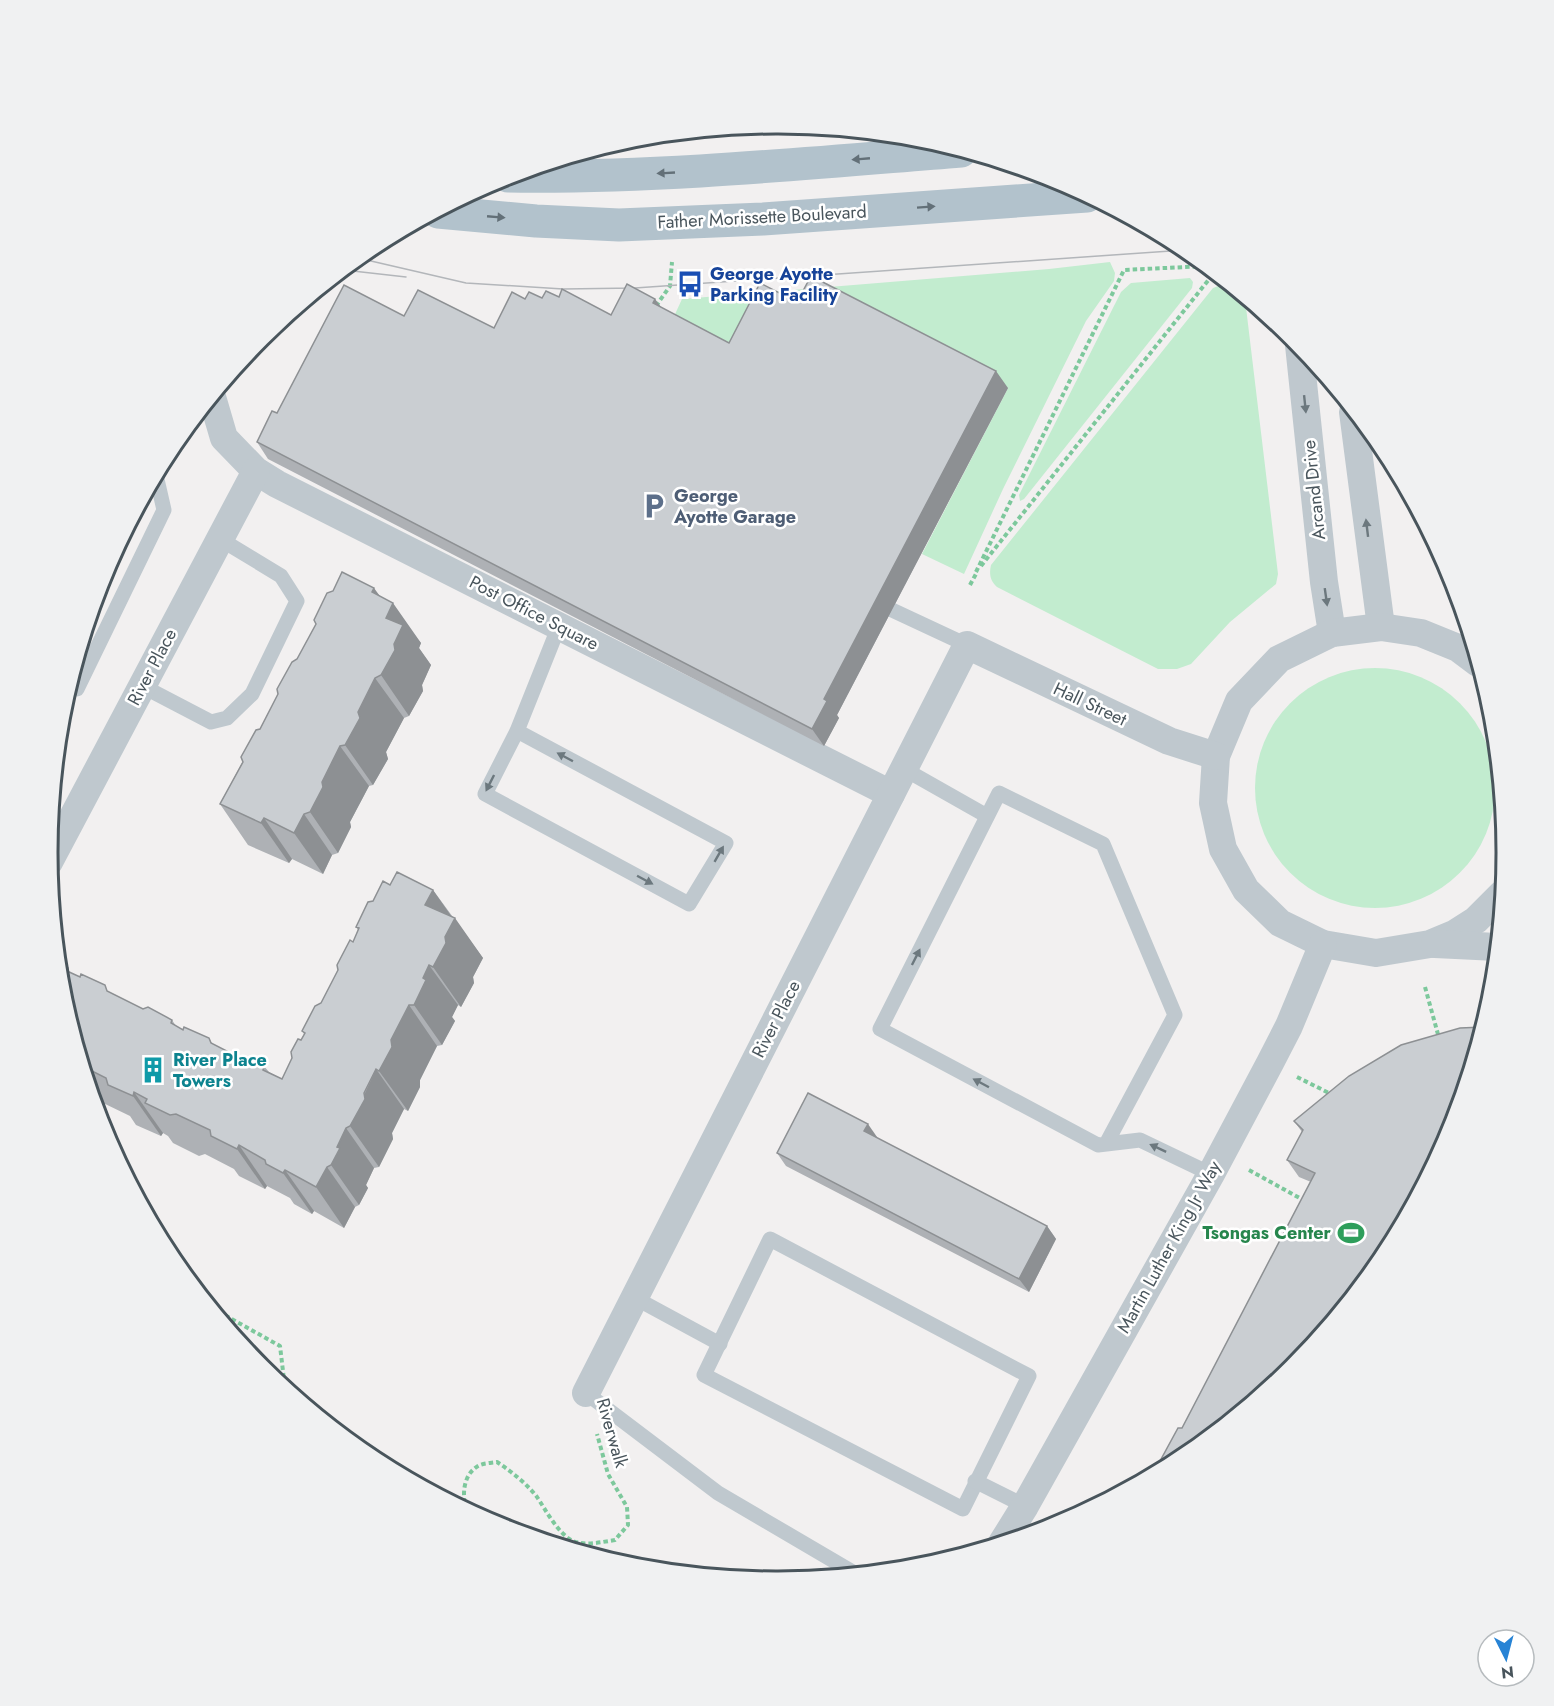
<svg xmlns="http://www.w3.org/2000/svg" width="1554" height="1706" font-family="Jost,sans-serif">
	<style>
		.green { fill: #c2eccf }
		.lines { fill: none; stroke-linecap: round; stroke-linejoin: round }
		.path { stroke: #7dc89c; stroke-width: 4; stroke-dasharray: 4.5 3; stroke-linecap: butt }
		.lane { stroke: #bfc8ce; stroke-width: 15 }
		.street { stroke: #bfc8ce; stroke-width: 28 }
		.primary { stroke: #b2c2cc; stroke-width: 33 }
		.tram { stroke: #b3b6ba; stroke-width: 1.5 }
		.wall { fill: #aeb1b5 }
		.shaded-wall { fill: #8d9093 }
		.building { fill: #caced2; stroke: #8d9093; stroke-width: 1.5 }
		.oneway { fill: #637078 }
		.oneway2 { fill: #6c787e }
		.labels { text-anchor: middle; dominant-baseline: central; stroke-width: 5; stroke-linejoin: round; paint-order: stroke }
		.street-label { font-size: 18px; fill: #49555c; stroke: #fff }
		.transit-label { font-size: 18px; font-weight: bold; fill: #164399; stroke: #fff; text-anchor: start }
		.service-label { font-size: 18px; font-weight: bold; fill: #4e5e75; stroke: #fff; text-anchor: start }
		.culture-label { font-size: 18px; font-weight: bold; fill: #0d838f; stroke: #fff; text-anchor: start }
		.leisure-label { font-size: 18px; font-weight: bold; fill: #27864d; stroke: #fff; text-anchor: end }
		.rim { fill: none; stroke: #49555c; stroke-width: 3 }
	</style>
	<rect width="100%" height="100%" fill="#f2f0f0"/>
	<g class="green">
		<path d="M1110,262l5,11 -1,8 -28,40 -83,168 -39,85 -42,-20 86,-166 -267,-28 -70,-37 11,-24 367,-30z"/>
		<path d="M1190,278l3,4 -1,6 -168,211 -4,2 -1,-6 102,-203 10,-9z"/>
		<path d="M1226,283l19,16 33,275 -2,10 -46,38 -39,42 -14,5h-19l-161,-82c-7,-6 -8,-13 -6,-22l222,-277z"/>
		<circle cx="1375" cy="788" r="120"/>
	</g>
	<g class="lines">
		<g class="path">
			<path d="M656,306l14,-20 2,-24"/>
			<path d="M981,566l233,-293"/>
			<path d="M976,572l148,-302 82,-4"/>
			<path d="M970,585l7,-13"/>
			<path d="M1425,987l14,51"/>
			<path d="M1297,1077l34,17"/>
			<path d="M1249,1170l56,31"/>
			<path d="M212,1308l68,38 5,42"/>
			<path d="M466,1510c-4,-16 -3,-35 12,-44 5,-3 14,-3 19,-4 15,10 29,21 40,35 8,12 22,38 36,44 12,5 29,1 42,-1l13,-15 -1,-18 -19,-33 -11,-40"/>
		</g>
		<g class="lane">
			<path d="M892,610l75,35"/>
			<path d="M142,686l69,36 16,-4 25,-24 45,-93 -16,-25 -61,-37"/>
			<path d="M77,689l87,-179 -8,-35"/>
			<path d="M517,731l209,112 -37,61 -204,-110 32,-63 42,-105"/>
			<path d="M904,769l83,47"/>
			<path d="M1106,1144l69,-129 -72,-171 -104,-51 -119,236 218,116 42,-5 71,34"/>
			<path d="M770,1239l259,137 -66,133 -259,-134z"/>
			<path d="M635,1298l85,46"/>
			<path d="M586,1393l132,100 138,81"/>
			<path d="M975,1481l50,25"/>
		</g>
		<g class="street">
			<path d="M1299,345l25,237 8,51"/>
			<path d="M212,397l12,41 32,33 21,13 614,310"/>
			<path d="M1353,412l28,215"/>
			<path d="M1478,663l-20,-15 -37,-15 -40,-6 -49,6 -53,26 -40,42 -23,55 -3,47 10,46 23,41 34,33 43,21 53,9 54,-9 24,-10 22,-14 26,-26"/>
			<path d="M49,862l207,-391"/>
			<path d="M1435,944l62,3"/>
			<path d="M586,1393l381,-748 202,96 47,15"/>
			<path d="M1002,1543l23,-37 186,-332 59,-111 19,-37 34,-82"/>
		</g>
		<g class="primary">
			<path d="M508,176c152,2 302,-13 453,-25"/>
			<path d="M438,212l98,9 83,4 144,-6 324,-23"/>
		</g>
		<g class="tram">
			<path d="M358,258l108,25 97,6 72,-1 550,-38"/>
			<path d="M344,270l62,7"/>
		</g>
	</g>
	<g class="wall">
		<path d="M559,297l52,18 44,-16 6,9 68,35 68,-41 211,86 -171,327 2,3 -15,28 -556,-287 -11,-17 20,-29 127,-97 90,12 31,-29z"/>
		<path d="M380,596l41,47 -2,5 12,17 -9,20 1,6 -14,25 -5,2 -18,34 2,7 -15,26 -4,1 -19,36 1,5 -13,26 -6,2 -9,19 -31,-15 -3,4 -41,-18 -28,-41 77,-145z"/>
		<path d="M390,885l43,5 50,68 -10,19 1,6 -13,24 -3,-2 -6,12 3,4 -13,24 -5,1 -17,34v7l-12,24 -4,-2 -12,24 1,6 -14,28 -5,1 -8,17 2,3 -9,17 -4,2 -11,21 -30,-17 -2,3 -18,-10 -4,-6 -23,-12 -2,3 -26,-13 -5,-7 -29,-15 -6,2 -26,-13 -5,-7 -5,-3 -2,3 -25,-11 -6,-9 -31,-15 -4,2 -33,-108 10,-22 71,36 29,11 4,6 7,4 26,8 4,7 33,16 18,5 5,6 13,7 22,-45 -2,-3 19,-28 32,-61 5,-12 -2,-3 17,-26z"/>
		<path d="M1401,1045l-219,383 129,-246 -12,-5 -12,-17 15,-28 -8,-11z"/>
		<path d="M877,1137l-1,1 171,88 9,13 -27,53 -243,-126 -9,-13z"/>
	</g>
	<g class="shaded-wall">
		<path d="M655,299l12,16 -14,-12z"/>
		<path d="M996,371l12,17 -171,327 2,3 -15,28 -12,-17 12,-30z"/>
		<path d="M147,492l4,6 -62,123 15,-47z"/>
		<path d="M374,588l16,22 3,-7 28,40 -2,5 12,17 -9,20 1,6 -14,25 -28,-41 5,-57 -14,-26z"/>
		<path d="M375,678l29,40 -18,34 2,7 -15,26 -28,-40 13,-33z"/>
		<path d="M340,746l29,40 -19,36 1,5 -13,26 -28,-41 12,-30z"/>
		<path d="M304,814l28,41 -9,19 -29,-41z"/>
		<path d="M264,818l28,41 -3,4 -28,-40z"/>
		<path d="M433,890l21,30 1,-2 28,40 -10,19 1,6 -13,24 -28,-40 12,-30 -20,-32z"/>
		<path d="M429,965l29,40 -6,12 3,4 -13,24 -28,-40 9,-27z"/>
		<path d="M409,1005l28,41 -17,34v7l-12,24 -29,-40 12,-31z"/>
		<path d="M376,1069l28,40 -12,24 1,6 -14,28 -29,-41z"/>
		<path d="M134,1092l29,41 -2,3 -28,-40z"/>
		<path d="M868,1124l9,13 -4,7 -9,-13z"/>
		<path d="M346,1128l28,40 -8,17 2,3 -9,17 -28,-40 6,-18z"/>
		<path d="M239,1145l28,41 -2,3 -28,-40z"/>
		<path d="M327,1167l28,40 -11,21 -28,-41z"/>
		<path d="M285,1170l29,41 -2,3 -29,-41z"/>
		<path d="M1047,1226l9,13 -27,53 -10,-13z"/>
	</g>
	<g class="building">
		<path d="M811,276l185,95 -172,328 3,2 -15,28 -555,-287 15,-31 5,2 67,-128 60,31 14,-26 76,38 18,-36 13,7 4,-7 13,6 4,-7 13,6 3,-8 49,26 16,-31 28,15 -2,4 76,40 31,-60 37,19z"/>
		<path d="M342,572l32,16 -2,4 21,11 -7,15 17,7 -9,19 1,6 -14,25 -6,3 -17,34 2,6 -15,27 -5,1 -18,36 1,5 -13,25 -6,2 -10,19 -30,-15 -3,5 -41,-19 23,-42 -2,-5 15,-27 4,-1 18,-35 -1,-5 15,-27 5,-3 19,-35 -2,-4 13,-27 6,-2z"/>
		<path d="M397,872l36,18 -8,15 30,13 -10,19 1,6 -13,24 -4,-2 -6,13 3,2 -12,25h-5l-18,35 1,7 -13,24 -3,-2 -12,24 1,6 -15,27 -4,2 -9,19 3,1 -9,17 -4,2 -11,20 -31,-17 -2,3 -17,-9 -1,-4 -26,-15 -2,4 -26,-13 -1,-6 -34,-16 -6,1 -25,-12 2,-4 -13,-7 -1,4 -25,-11 -2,-7 -22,-11 -22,-72 -3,-32 9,5 -1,3 13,6 1,-3 24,11 2,6 36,18 5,-2 24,13 -1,3 12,7 1,-3 25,11 2,5 35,18 5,-1 13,6 -1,4 19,9 10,-21 -1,-6 7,-13 3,1 4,-7 -3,-2 13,-25 6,-3 17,-33 -1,-5 13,-25 3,2 6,-14 -3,-1 12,-25 5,-1 10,-20 7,4z"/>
		<path d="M1483,1027l-33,105 -67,126 -91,111 -110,90 -29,15 25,-46h4l133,-255 -28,-13 16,-30 -9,-9 55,-45 52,-31 59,-17z"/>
		<path d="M808,1093l60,31 -4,7 183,95 -28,53 -242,-126z"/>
	</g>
	<defs><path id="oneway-solid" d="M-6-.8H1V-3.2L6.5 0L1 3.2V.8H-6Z" transform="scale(1.5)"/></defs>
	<g class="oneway">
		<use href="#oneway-solid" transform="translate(861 159) rotate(175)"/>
		<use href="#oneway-solid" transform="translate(666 173) rotate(177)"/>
		<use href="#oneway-solid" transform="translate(926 207) rotate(-4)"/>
		<use href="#oneway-solid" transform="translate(496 217) rotate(5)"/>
	</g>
	<g class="oneway2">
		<use href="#oneway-solid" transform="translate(1305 404) rotate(84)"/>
		<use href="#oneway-solid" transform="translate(1367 528) rotate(-97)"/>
		<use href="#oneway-solid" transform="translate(1326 597) rotate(82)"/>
		<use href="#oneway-solid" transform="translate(565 757) rotate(-152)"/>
		<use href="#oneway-solid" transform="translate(490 783) rotate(117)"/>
		<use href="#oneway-solid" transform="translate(719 854) rotate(-60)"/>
		<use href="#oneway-solid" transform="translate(645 880) rotate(28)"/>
		<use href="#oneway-solid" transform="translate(916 957) rotate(-63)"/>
		<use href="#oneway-solid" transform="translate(981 1083) rotate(-152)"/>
		<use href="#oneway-solid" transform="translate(1158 1148) rotate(-155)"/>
	</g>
	<defs>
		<g id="bus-bare" transform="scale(2.07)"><path d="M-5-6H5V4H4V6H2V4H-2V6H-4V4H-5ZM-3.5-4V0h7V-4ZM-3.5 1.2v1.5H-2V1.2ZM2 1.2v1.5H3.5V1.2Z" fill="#1a4fb4" stroke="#fff" stroke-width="2.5" paint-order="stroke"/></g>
		<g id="parking-bare" transform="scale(2.07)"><path d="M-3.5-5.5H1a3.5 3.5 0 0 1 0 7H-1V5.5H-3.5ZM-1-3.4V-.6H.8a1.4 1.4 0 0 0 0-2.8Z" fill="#5c6f8a" stroke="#fff" stroke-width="2.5" paint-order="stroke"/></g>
		<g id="building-bare" transform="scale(2.07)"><path d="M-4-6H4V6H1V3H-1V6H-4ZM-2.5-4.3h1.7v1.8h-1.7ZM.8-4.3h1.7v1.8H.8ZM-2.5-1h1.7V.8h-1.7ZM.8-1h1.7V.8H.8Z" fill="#0f9aa8" stroke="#fff" stroke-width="2.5" paint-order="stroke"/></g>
		<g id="stadium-bare" transform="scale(2.07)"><path d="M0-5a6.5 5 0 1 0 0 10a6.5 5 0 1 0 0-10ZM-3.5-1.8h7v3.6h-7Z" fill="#2e9e5b" stroke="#fff" stroke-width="2.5" paint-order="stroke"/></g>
	</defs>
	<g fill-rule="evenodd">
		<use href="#bus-bare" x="690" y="284"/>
		<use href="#parking-bare" x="654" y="506"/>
		<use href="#building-bare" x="153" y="1070"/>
		<use href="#stadium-bare" x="1351" y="1233"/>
	</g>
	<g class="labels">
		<g class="street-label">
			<text transform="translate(762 217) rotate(-3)">Father Morissette Boulevard</text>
			<text transform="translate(1314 490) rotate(-96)">Arcand Drive</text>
			<text transform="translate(534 613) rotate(27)">Post Office Square</text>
			<text transform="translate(152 667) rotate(-62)">River Place</text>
			<text transform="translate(1090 704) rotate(25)">Hall Street</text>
			<text transform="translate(776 1019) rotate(-63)">River Place</text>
			<text transform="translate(1169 1247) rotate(-61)">Martin Luther King Jr Way</text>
			<text transform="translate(612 1433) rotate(74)">Riverwalk</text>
		</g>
		<g class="transit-label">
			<text x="710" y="274">George Ayotte<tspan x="710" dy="21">Parking Facility</tspan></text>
		</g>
		<g class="service-label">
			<text x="674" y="496">George<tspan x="674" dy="21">Ayotte Garage</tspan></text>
		</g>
		<g class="culture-label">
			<text x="173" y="1060">River Place<tspan x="173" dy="21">Towers</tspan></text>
		</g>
		<g class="leisure-label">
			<text x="1331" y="1233">Tsongas Center</text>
		</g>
	</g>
	<path d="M0 0H1554V1706H0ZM776 134H778A718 718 0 0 1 1496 852V853A718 718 0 0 1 778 1571H776A718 718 0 0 1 58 853V852A718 718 0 0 1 776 134Z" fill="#f0f1f2" fill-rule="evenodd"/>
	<path class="rim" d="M776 134H778A718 718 0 0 1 1496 852V853A718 718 0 0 1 778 1571H776A718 718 0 0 1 58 853V852A718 718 0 0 1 776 134Z"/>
	<g transform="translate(1506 1658) rotate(174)"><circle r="28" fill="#ffffff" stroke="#b6bbbe" stroke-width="1.5"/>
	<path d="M0-4.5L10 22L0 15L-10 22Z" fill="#2783d5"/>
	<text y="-9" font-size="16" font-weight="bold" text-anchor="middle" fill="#49555c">N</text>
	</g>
</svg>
